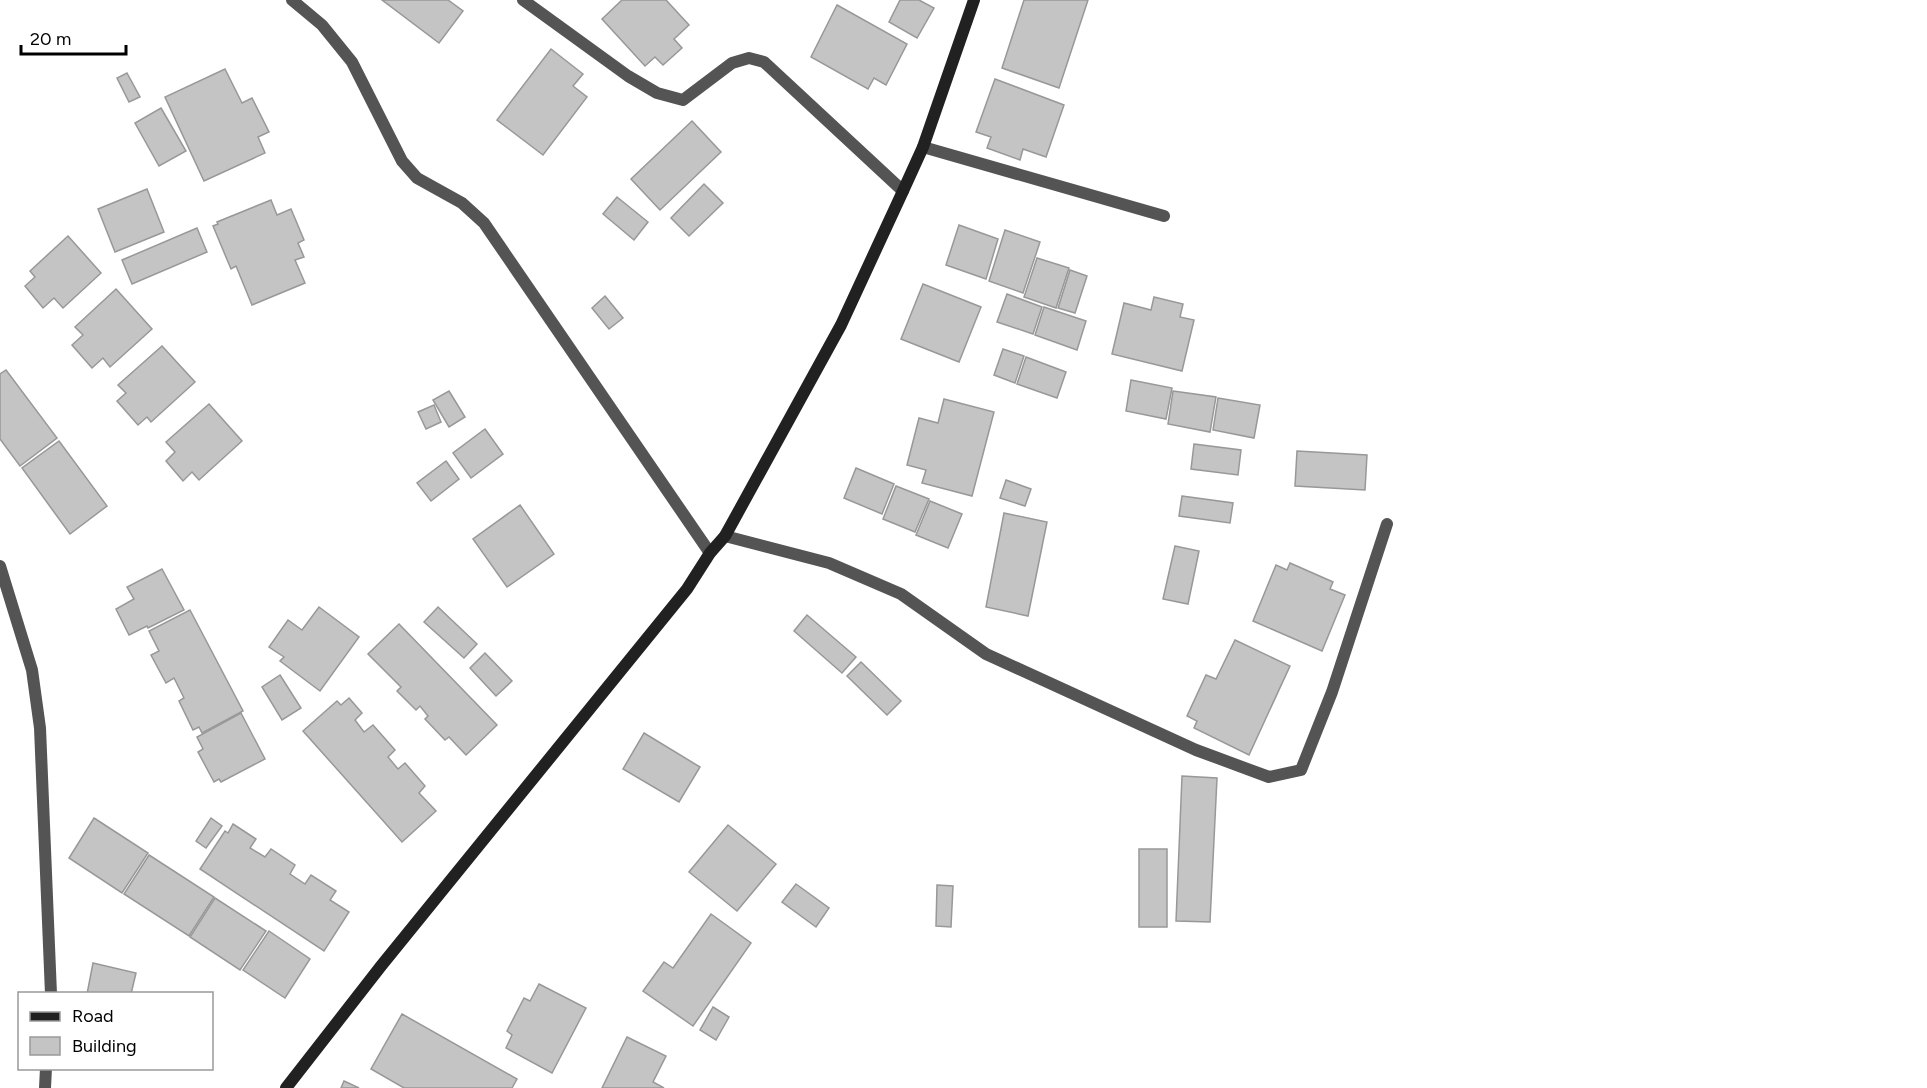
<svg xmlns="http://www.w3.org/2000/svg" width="1927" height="1088" font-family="Figtree,sans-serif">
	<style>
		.building { fill: #c4c4c4; stroke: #989898; stroke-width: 1.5 }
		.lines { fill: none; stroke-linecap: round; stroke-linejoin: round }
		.lane { stroke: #545454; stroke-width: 12 }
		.street { stroke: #545454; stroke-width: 12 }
		.secondary { stroke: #212121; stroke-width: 12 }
	</style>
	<rect width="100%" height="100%" fill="#fff"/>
	<g class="building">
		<path d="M382,0h66l15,11 -24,32z"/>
		<path d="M622,0h44l23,25 -15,14 8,9 -19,17 -8,-8 -10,9 -43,-47z"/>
		<path d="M900,0h19l15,8 -17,30 -28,-16z"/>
		<path d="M1024,0h64l-29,88 -57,-20z"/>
		<path d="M837,5l70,39 -21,41 -12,-7 -6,11 -57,-32z"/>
		<path d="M551,49l32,25 -10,12 14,11 -44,58 -46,-35z"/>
		<path d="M225,69l17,34 10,-5 17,34 -11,5 7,16 -61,28 -39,-84z"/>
		<path d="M127,73l13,24 -11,5 -12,-24z"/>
		<path d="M995,79l69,26 -18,52 -23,-8 -3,11 -33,-12 4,-11 -15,-5z"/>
		<path d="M161,108l25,43 -27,15 -24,-43z"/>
		<path d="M692,121l29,31 -61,58 -29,-31z"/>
		<path d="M704,184l19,19 -34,33 -18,-18z"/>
		<path d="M147,189l17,43 -49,20 -17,-43z"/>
		<path d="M617,197l31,25 -14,18 -31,-26z"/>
		<path d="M271,200l6,15 14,-6 13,31 -6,3 6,14 -9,3 10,23 -53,22 -16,-39 -5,3 -18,-43 5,-2 -1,-2z"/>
		<path d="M959,225l39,14 -12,40 -40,-14z"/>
		<path d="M197,228l10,24 -75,32 -10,-24z"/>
		<path d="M1005,230l35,12 -17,51 -34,-12z"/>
		<path d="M68,236l33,37 -38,35 -9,-10 -11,10 -18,-22 10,-9 -5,-6z"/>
		<path d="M1037,258l32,10 -13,40 -32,-11z"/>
		<path d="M1070,270l17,6 -12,37 -17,-5z"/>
		<path d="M923,284l58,23 -22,55 -58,-23z"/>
		<path d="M116,289l36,40 -42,38 -7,-9 -11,10 -20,-23 11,-10 -8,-8z"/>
		<path d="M1007,294l35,13 -9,27 -36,-12z"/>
		<path d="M605,296l18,22 -14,11 -17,-21z"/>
		<path d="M1154,297l29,7 -3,13 14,3 -12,51 -70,-17 12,-51 27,7z"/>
		<path d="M1044,307l42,14 -9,29 -42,-15z"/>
		<path d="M162,346l33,36 -44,40 -4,-5 -9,8 -21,-24 9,-8 -8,-8z"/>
		<path d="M1003,349l21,7 -9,27 -21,-8z"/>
		<path d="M1026,357l40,15 -9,26 -40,-14z"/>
		<path d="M6,370l51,68 -37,28 -20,-27v-65z"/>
		<path d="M1131,380l41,8 -6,31 -40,-8z"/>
		<path d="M449,391l16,26 -16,10 -16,-27z"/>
		<path d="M1173,391l43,6 -6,35 -42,-8z"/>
		<path d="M1218,398l42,7 -6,33 -41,-8z"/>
		<path d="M944,399l50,13 -22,84 -50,-13 4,-13 -19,-5 12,-47 19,5z"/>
		<path d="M209,404l33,37 -43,39 -7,-8 -9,9 -17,-20 9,-9 -9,-10z"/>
		<path d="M434,405l7,17 -15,7 -8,-17z"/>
		<path d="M485,429l18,25 -32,24 -18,-25z"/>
		<path d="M59,441l48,65 -37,28 -48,-66z"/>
		<path d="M1194,444l47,6 -3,25 -47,-6z"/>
		<path d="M1297,451l70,4 -2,35 -70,-4z"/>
		<path d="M446,461l13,18 -28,22 -14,-18z"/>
		<path d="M856,468l38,16 -12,30 -38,-16z"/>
		<path d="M1006,480l25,9 -6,17 -25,-8z"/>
		<path d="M896,486l33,13 -14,33 -32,-13z"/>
		<path d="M1182,496l51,7 -3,20 -51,-7z"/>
		<path d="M930,501l32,13 -14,34 -32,-13z"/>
		<path d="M520,505l34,49 -47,33 -34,-48z"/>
		<path d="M1004,513l43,9 -19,94 -42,-9z"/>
		<path d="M1175,546l24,5 -11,53 -25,-5z"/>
		<path d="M1290,563l43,19 -3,7 15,6 -23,56 -69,-30 23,-56 11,5z"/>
		<path d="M162,569l22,41 -36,18 -1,-2 -18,9 -13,-26 18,-10 -7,-12z"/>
		<path d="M319,607l40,30 -39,54 -40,-30 4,-4 -15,-10 19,-27 14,10z"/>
		<path d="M438,607l39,37 -13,14 -40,-36z"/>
		<path d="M190,610l53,101 -41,22 -3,-6 -6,3 -14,-29 5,-3 -10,-20 -8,5 -15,-28 8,-4 -10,-20z"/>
		<path d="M807,615l49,42 -14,16 -48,-42z"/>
		<path d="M399,624l98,101 -31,30 -17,-18 -4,3 -20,-21 3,-3 -8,-10 -4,4 -19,-19 4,-4 -33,-33z"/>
		<path d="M1235,640l55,26 -41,89 -55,-27 3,-7 -10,-5 19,-41 10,4z"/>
		<path d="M485,653l27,28 -16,15 -26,-28z"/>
		<path d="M861,662l40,39 -14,14 -40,-39z"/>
		<path d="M280,675l21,33 -19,12 -20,-33z"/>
		<path d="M349,698l13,15 -7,7 9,12 9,-7 22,25 -7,7 10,12 7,-6 20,23 -6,7 17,18 -34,31 -99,-111 34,-30 4,4z"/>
		<path d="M241,713l24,46 -44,23 -2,-3 -5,3 -16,-30 5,-3 -6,-12z"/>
		<path d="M644,733l56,34 -21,35 -56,-33z"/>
		<path d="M1182,776l35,2 -7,144 -34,-1z"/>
		<path d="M94,818l54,35 -26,40 -53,-35z"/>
		<path d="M211,818l11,8 -16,22 -10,-7z"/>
		<path d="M233,824l23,15 -6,9 15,9 6,-8 24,16 -5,9 15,10 6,-9 25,16 -6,9 19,12 -25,39 -124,-82 25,-38 3,2z"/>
		<path d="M728,825l48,39 -39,47 -48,-39z"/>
		<rect x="1139" y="849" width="28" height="78"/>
		<path d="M149,855l65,42 -25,39 -65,-42z"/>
		<path d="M796,884l33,24 -13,19 -34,-25z"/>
		<path d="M937,885l16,1 -2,41 -15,-1z"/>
		<path d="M215,898l51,33 -26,39 -50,-33z"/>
		<path d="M711,914l40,29 -58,83 -50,-35 21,-29 9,6z"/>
		<path d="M269,931l41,28 -25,39 -42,-28z"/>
		<path d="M93,963l43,10 -5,21h-44z"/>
		<path d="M539,984l47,24 -34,65 -46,-25 6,-13 -5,-4 17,-33 6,3z"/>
		<path d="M713,1007l16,10 -13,23 -16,-10z"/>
		<path d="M402,1014l115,65 -5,9h-108l-33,-19z"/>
		<path d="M627,1037l39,19 -13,26 11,6h-62z"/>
		<path d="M344,1081l15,7h-18z"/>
	</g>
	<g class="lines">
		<path class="lane" d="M923,147l241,69"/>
		<g class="street">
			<path d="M292,0l30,25 30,37 50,99 15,17 45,25 22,20 226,330"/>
			<path d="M523,0l105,76 29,17 26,7 49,-37 17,-5 15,4 139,129"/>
			<path d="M725,536l104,27 72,31 85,60 210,96 73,27 32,-7 31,-78 55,-168"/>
			<path d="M0,566l32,104 8,58 11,266"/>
			<path d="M45,1088l1,-20"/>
		</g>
		<path class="secondary" d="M286,1088l95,-122 306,-377 23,-36 15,-17 116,-211 62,-134 20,-44 51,-147"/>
	</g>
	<rect x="18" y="992" width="195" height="78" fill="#ffffff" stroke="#999999" stroke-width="1.5"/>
	<rect x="30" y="1012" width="30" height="9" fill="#212121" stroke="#999999" stroke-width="1.5"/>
	<text x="72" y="1022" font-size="18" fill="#000000">Road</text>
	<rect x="30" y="1037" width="30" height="18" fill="#c4c4c4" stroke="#999999" stroke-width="1.5"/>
	<text x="72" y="1052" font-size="18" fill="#000000">Building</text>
	<path d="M21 45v9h105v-9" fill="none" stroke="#000000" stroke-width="3"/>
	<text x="30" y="45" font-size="18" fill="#000000" stroke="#ffffff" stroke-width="4.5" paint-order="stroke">20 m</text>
</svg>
